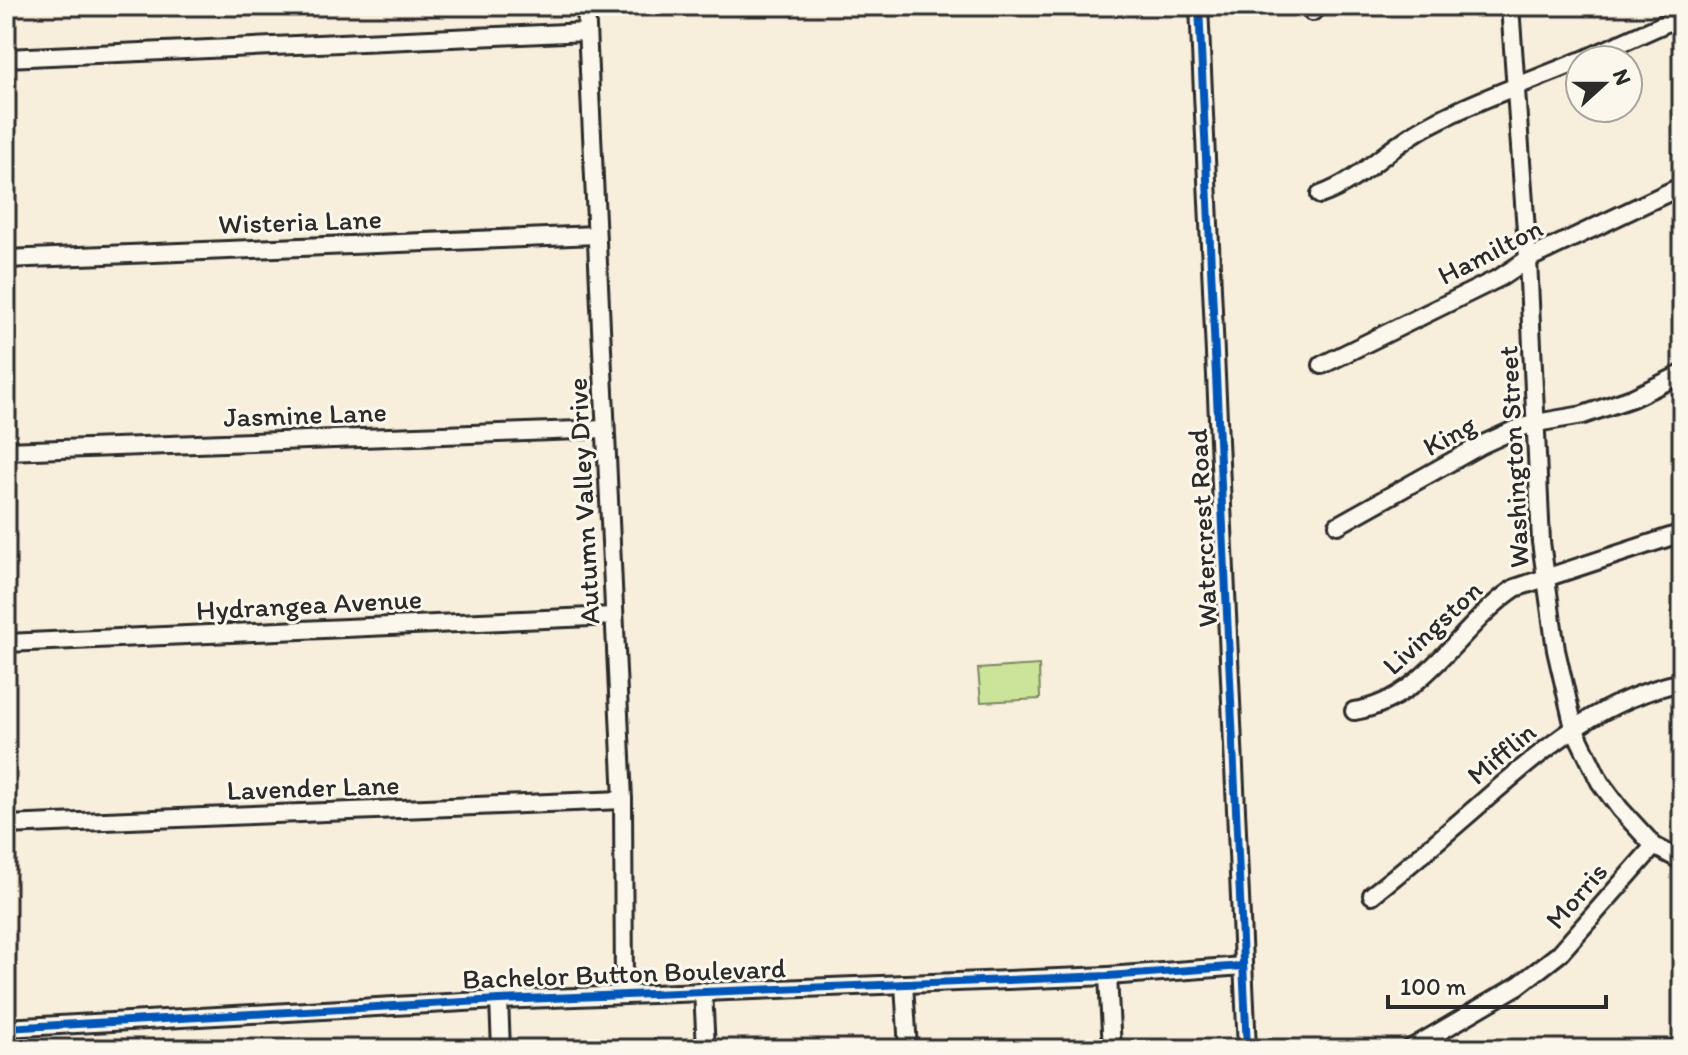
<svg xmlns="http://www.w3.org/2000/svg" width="1688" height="1055" font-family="Itim,sans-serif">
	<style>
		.green { fill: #cce49a; stroke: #7c8862; stroke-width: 2 }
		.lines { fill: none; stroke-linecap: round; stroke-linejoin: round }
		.minor-casing { stroke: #2b2b2b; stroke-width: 22 }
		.minor { stroke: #fbf7ec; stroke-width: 16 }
		.cycleway-casing { stroke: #fbf7ec; stroke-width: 13 }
		.cycleway { stroke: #0057b8; stroke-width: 8 }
		.labels { text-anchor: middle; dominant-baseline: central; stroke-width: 6; stroke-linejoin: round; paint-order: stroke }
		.street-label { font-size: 28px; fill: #2b2b2b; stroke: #fbf7ec }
	</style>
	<rect width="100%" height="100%" fill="#f7eedc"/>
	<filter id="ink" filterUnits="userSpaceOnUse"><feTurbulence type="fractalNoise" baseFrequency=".0125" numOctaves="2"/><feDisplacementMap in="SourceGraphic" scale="16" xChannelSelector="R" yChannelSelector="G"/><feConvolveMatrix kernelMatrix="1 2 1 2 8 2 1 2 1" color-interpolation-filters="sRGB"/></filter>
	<g filter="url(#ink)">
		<path class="green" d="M1039,665l1,34 -59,3 -3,-33z"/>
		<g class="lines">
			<g class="minor-casing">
				<g id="minor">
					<path d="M586,6l37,794 1,195"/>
					<path d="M1199,6l48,1043"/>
					<path d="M1510,6l18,253 13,283 15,108 18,78 26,54 20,27 34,37 28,15"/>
					<path d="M1312,12l8,-6"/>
					<path d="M6,58l581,-26"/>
					<path d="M1583,60l99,-44"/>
					<path d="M1320,195c41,-14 69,-49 107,-69 49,-26 102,-44 153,-65"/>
					<path d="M6,259l590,-24"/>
					<path d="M1322,365l179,-88 27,-18 154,-73"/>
					<path d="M6,451l599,-22"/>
					<path d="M1338,525l143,-80 33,-15 22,-7 47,-8 49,-17 50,-24"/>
					<path d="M6,643l608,-27"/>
					<path d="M1354,711c70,-10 106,-86 161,-123l167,-55"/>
					<path d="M6,825l617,-25"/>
					<path d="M1372,895c42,-33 82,-68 122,-103 59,-51 110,-93 188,-110"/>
					<path d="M1108,976l4,73"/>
					<path d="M904,984l4,65"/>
					<path d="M703,991l3,58"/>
					<path d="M499,1000l2,49"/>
					<path d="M6,1028l493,-28 609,-24 135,-10"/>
					<path d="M1410,1049l109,-64 40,-31 95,-108"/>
					<path d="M1677,1049l5,-7"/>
				</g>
			</g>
			<use href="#minor" class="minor"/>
			<g class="cycleway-casing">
				<g id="cycleway">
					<path d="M1199,6l48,1043"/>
					<path d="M6,1028l493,-28 609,-24 135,-10"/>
				</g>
			</g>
			<use href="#cycleway" class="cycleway"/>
		</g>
	</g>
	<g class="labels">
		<g class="street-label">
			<text transform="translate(300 221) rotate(-2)">Wisteria Lane</text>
			<text transform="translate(1490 251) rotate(-27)">Hamilton</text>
			<text transform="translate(305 414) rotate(-2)">Jasmine Lane</text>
			<text transform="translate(1449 435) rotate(-29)">King</text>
			<text transform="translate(1513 457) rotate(-93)">Washington Street</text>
			<text transform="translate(583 501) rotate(-93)">Autumn Valley Drive</text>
			<text transform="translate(1202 528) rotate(-93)">Watercrest Road</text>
			<text transform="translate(309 604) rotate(-3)">Hydrangea Avenue</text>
			<text transform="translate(1432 627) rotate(-43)">Livingston</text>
			<text transform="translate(1501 753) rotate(-40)">Mifflin</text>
			<text transform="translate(313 787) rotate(-2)">Lavender Lane</text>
			<text transform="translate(1576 895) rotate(-49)">Morris</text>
			<text transform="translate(624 973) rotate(-2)">Bachelor Button Boulevard</text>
		</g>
	</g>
	<rect width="1688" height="1055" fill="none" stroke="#fbf7ec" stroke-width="32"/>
	<rect x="16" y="16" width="1656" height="1023" fill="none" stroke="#2b2b2b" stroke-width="3" filter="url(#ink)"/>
	<g transform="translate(1604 84) rotate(69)"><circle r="38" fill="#fbf7ec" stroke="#a8a59f" stroke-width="2"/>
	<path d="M0-6L14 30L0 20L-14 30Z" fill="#2b2b2b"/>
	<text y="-12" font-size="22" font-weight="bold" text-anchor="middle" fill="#2b2b2b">N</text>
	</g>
	<path d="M1388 995v12h218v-12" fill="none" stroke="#2b2b2b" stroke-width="4"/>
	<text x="1400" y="995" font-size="24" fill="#2b2b2b" stroke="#fbf7ec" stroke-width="6" paint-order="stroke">100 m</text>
</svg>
